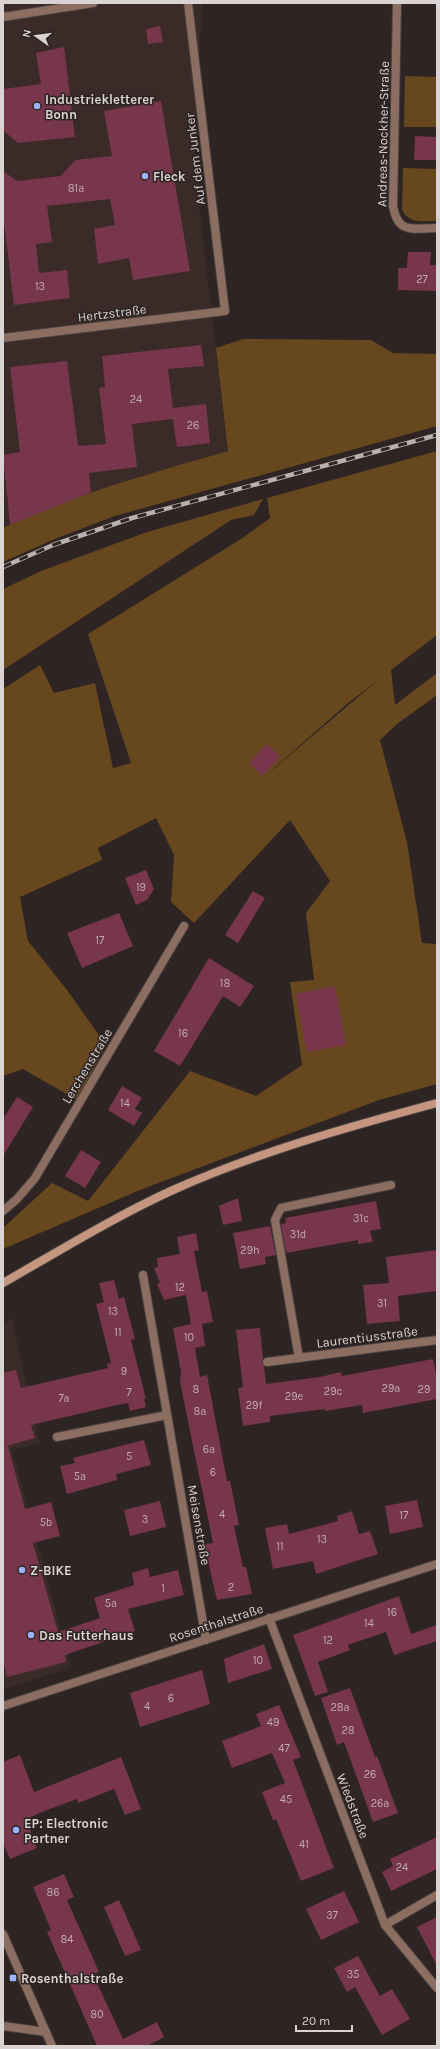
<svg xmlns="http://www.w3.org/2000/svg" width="440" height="2049" font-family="Karla,sans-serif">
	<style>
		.built { fill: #3a2b29 }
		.green { fill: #67471e; fill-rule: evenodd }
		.building { fill: #77364b }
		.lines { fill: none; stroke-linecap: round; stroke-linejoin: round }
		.minor-casing { stroke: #49403f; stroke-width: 10 }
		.tertiary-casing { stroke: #49403f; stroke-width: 10 }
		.secondary-casing { stroke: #49403f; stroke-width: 10 }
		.minor { stroke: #8b6e60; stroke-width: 8 }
		.tertiary { stroke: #8b6e60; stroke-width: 8 }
		.secondary { stroke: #c4967f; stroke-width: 8 }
		.rail-casing { stroke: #b8b1b1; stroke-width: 4.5 }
		.rail { stroke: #2d2423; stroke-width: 3; stroke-dasharray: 9; stroke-linecap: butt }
		.poi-dot { fill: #9cb4fd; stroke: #2d2423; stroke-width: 1.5 }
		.labels { text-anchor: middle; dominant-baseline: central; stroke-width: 3; stroke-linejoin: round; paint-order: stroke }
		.number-label { font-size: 11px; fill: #c0acb1 }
		.poi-label { font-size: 13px; font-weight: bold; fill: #d9d3d3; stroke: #2d2423; text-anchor: start }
		.street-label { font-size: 13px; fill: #d9d3d3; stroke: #2d2423 }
	</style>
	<rect width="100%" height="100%" fill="#2d2423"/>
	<g class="built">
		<path d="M3,3h199l-8,159 34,289 -90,26 -90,32 -45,19z"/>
		<path d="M13,1317l1,11 26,115 -28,7 59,217 -68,23v-366z"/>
	</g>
	<g class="green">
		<path d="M405,76l32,1v50h-33z"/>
		<path d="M403,168l34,1v52c-14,0 -30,3 -35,-12z"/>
		<path d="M243,339l128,1 22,13 44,1v72l-322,90 -58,22 -54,24v-34c71,-34 149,-55 225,-77l-12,-103z"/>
		<path d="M437,451v184l-46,35 4,35 42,-32v22l-40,29 -17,16 27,102 15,101 15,1v140l-58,16 -239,90 -137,59v-21l49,-45 36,18 102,-130 66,25 46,-31 -12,-83 24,-2 -8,-67 24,-32 -40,-61 -96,103 -23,-21 3,-47 -18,-37 -58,30 4,12 -82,37 8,44 39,49 39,55 -29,55 -54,-31 -20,7v-387l37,-24 14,28 41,-10 18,85 18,-5 -43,-129 153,-95 29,-21 -3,-20zM378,680l-121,103 90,-79z"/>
		<path d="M263,499l-9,16 -23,5 -228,150v-81l38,-18 106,-39z"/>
	</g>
	<g class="building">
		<path d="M160,26l3,16 -15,2 -2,-15z"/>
		<path d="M64,47l11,90 -57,6 -14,-12 -1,-42 38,-5 -5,-31z"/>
		<path d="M161,101l29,170 -57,9 -4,-22 -31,6 -4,-35 21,-4 -5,-26 -63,7 5,36 -16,2 3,29 28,-3 3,28 -56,7 -11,-90v-44l14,10 44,-5 14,-16 37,-4 -8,-45z"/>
		<path d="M415,136l22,1v23h-23z"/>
		<path d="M408,252h23l-1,13h6v26l-38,-1v-22h9z"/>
		<path d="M201,345l3,21 -36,3 5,39 33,-4 4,39 -33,4 -4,-28 -41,5 5,43 -48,6 2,19 -81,33 -7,-70 17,-3 -10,-85 57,-6 11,85 28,-2 -7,-56 6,-1 -3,-31z"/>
		<path d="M267,744l13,13 -18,19 -13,-13z"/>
		<path d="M146,870l8,19 -7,11 -11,5 -11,-27z"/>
		<path d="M253,891l12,7 -27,45 -13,-8z"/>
		<path d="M119,913l14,33 -51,22 -15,-35z"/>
		<path d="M209,958l45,28 -14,21 -17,-11 -43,70 -26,-15z"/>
		<path d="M335,986l11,59 -39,7 -11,-58z"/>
		<path d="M122,1086l20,12 -7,11 7,4 -8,13 -26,-16z"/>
		<path d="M17,1097l16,10 -30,49v-37z"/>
		<path d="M81,1150l20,12 -16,26 -20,-12z"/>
		<path d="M238,1198l4,23 -19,4 -4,-19z"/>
		<path d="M376,1201l5,28 -11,2 3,11 -15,2v-4l-72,13 -5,-29 5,-1 -1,-5z"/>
		<path d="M270,1226l6,29 -11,2 1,7 -26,5 -7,-36z"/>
		<path d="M196,1233l3,17 -5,1 8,41 5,-1 6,31 -11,2 3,22 -10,2 5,29 7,-2 20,106h3l9,44 -5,1 9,41h3l6,27 -35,6 -13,-56 9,-1 -29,-141 -4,-21 1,-9 -8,-44 18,-4 -5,-29 -22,5 -7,-16 3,-1 -6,-15 4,-1 -1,-9 23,-4 -3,-17z"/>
		<path d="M437,1250v41l-39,5 2,25 -33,3 -4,-39 26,-2 -3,-26z"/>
		<path d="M114,1280l5,19 5,-2 11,42 -4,1 15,59h-2l2,8 -16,4 -2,-8 -11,2 -86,20 4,13 -32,9v-74l13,-3 5,18 87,-20 -1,-4 4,-1 -15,-59 8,-2 -5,-19z"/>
		<path d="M260,1328l3,30 -1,4 2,4 2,18 54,-7 21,-5 1,4 91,-17 4,20v20l-74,14 -1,-8 -37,6v-2l-55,7v6l-27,4 -5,-38 5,-1 -7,-57z"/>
		<path d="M144,1440l7,25 -35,9 1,6 -50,14 -7,-28 15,-3 -2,-5z"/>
		<path d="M8,1446l17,63 26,-7 9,34 -27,7 25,89 42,-14 -6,-20 40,-13 -2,-12 16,-5 2,9 28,-7 6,25 -56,14 7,22 -70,24 1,7 -59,15 -4,-17v-213z"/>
		<path d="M417,1500l6,27 -33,7 -5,-28z"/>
		<path d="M160,1501l6,26 -36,9 -6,-26z"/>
		<path d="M352,1511l7,23 11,-3 8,23 -62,20 -3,-13 -40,8 -8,-41 22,-4 2,10 49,-13 -1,-5z"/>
		<path d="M399,1596l12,38 26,-9v16l-43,14 -8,-23 -38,13 2,5 -32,12 10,30 -13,4 -22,-61z"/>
		<path d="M264,1644l8,25 -44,14 -4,-24z"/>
		<path d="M202,1670l8,34 -70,23 -10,-34z"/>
		<path d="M350,1688l25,69 2,-1 21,57 -25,9 -29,-80 -7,3 -16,-47z"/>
		<path d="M279,1705l22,52 -8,3 41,108 -33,13 -25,-62 -3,1 -11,-28 23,-9 -13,-30 -40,15 -10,-27 39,-15 -5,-12z"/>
		<path d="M20,1755l14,37 87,-35 20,52 -16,6 -11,-26 -36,14 -1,-4 -30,11 -21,9 11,29 -27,11 -7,-16v-81z"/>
		<path d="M437,1837v32l-46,22 -9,-19 11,-6 -3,-7z"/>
		<path d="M64,1874l10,23 -7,3 32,72 -6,2 30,65 34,-17 7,15 -17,9h-50l-49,-112 -1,-2 4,-2 -18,-43z"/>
		<path d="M344,1891l15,31 -38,18 -15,-31z"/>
		<path d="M119,1900l22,50 -16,6 -21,-49z"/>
		<path d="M437,1917v49l-20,-39z"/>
		<path d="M358,1956l22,40 12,-7 18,30 -28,16 -27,-48 -8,5 -13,-24z"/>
	</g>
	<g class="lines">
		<g class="minor-casing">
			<g id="minor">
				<path d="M397,3l-4,203c5,29 20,22 44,22"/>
				<path d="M3,338l222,-27 -37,-308"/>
				<path d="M3,1211l14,-12 18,-21 149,-252"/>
				<path d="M143,1275l63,365"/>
				<path d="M299,1358l-24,-138 6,-12 110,-23"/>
				<path d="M267,1362l170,-22"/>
				<path d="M57,1437l110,-22"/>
				<path d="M269,1618l116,307 52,63"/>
				<path d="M3,1706l434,-142"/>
				<path d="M385,1925l52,-30"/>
				<path d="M3,2026l43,6"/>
			</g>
		</g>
		<g class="tertiary-casing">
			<g id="tertiary">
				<path d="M3,17l90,-14"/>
				<path d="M3,1934l49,112"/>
			</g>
		</g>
		<g class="secondary-casing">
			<path id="secondary" d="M3,1283c56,-32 111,-66 170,-93 85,-38 175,-63 264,-87"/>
		</g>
		<use href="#minor" class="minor"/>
		<use href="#tertiary" class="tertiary"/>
		<use href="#secondary" class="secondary"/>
		<g class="rail-casing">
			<path id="rail" d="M3,567l50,-22 79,-27 305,-83"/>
		</g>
		<use href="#rail" class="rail"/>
	</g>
	<g class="poi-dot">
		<circle cx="37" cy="106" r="4"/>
		<circle cx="145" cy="176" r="4"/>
		<circle cx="22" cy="1570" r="4"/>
		<circle cx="31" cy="1635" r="4"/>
		<circle cx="16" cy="1830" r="4"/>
		<rect x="9" y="1974" width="8" height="8" rx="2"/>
	</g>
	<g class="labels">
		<g class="number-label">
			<text x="76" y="188">81a</text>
			<text x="422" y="279">27</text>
			<text x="40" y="286">13</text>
			<text x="136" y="399">24</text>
			<text x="193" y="425">26</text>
			<text x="141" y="887">19</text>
			<text x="100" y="940">17</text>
			<text x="225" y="983">18</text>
			<text x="183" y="1033">16</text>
			<text x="125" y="1103">14</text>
			<text x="361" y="1218">31c</text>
			<text x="298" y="1234">31d</text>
			<text x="250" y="1250">29h</text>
			<text x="180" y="1287">12</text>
			<text x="382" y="1303">31</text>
			<text x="113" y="1311">13</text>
			<text x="118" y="1332">11</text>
			<text x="189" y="1337">10</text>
			<text x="124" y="1371">9</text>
			<text x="391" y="1388">29a</text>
			<text x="196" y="1389">8</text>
			<text x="424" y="1389">29</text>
			<text x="333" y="1391">29c</text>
			<text x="129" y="1392">7</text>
			<text x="294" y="1396">29e</text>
			<text x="64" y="1398">7a</text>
			<text x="254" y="1405">29f</text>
			<text x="200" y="1411">8a</text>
			<text x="209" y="1449">6a</text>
			<text x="129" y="1456">5</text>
			<text x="213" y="1472">6</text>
			<text x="80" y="1476">5a</text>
			<text x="222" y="1514">4</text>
			<text x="404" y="1515">17</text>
			<text x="145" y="1519">3</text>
			<text x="46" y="1522">5b</text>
			<text x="322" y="1539">13</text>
			<text x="280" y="1546">11</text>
			<text x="231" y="1587">2</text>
			<text x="163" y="1588">1</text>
			<text x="111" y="1603">5a</text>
			<text x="392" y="1612">16</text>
			<text x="369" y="1623">14</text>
			<text x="328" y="1640">12</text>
			<text x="258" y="1660">10</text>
			<text x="171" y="1698">6</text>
			<text x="147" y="1706">4</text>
			<text x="340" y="1707">28a</text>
			<text x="273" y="1722">49</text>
			<text x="348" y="1730">28</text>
			<text x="284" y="1748">47</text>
			<text x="370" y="1774">26</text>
			<text x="286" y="1799">45</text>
			<text x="380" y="1803">26a</text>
			<text x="304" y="1844">41</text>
			<text x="402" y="1867">24</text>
			<text x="53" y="1892">86</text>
			<text x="332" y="1915">37</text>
			<text x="67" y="1939">84</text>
			<text x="353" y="1974">35</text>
			<text x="97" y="2014">80</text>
		</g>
		<g class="poi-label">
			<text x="45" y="99">Industriekletterer<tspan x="45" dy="15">Bonn</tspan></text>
			<text x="153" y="176">Fleck</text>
			<text x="30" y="1570">Z-BIKE</text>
			<text x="39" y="1635">Das Futterhaus</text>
			<text x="24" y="1823">EP: Electronic<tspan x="24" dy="15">Partner</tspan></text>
			<text x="21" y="1978">Rosenthalstraße</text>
		</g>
		<g class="street-label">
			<text transform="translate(383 134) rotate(-89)">Andreas-Nockher-Straße</text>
			<text transform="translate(195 159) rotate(-97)">Auf dem Junker</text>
			<text transform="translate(112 313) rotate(-7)">Hertzstraße</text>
			<text transform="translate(87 1066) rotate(-59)">Lerchenstraße</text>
			<text transform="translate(367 1337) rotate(-7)">Laurentiusstraße</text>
			<text transform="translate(199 1525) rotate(80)">Meisenstraße</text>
			<text transform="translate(216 1623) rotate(-18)">Rosenthalstraße</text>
			<text transform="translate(353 1806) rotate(69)">Wiedstraße</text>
		</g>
	</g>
	<rect width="440" height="2049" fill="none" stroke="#d9d3d3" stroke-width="8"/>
	<g transform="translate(36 36) rotate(284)" stroke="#2d2423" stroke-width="3" paint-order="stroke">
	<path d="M0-3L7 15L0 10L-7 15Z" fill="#d9d3d3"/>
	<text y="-6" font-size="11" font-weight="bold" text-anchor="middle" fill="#d9d3d3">N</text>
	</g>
	<path d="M296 2025v6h56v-6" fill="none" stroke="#d9d3d3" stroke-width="2"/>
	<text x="302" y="2025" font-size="12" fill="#d9d3d3" stroke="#2d2423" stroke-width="3" paint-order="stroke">20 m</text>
</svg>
